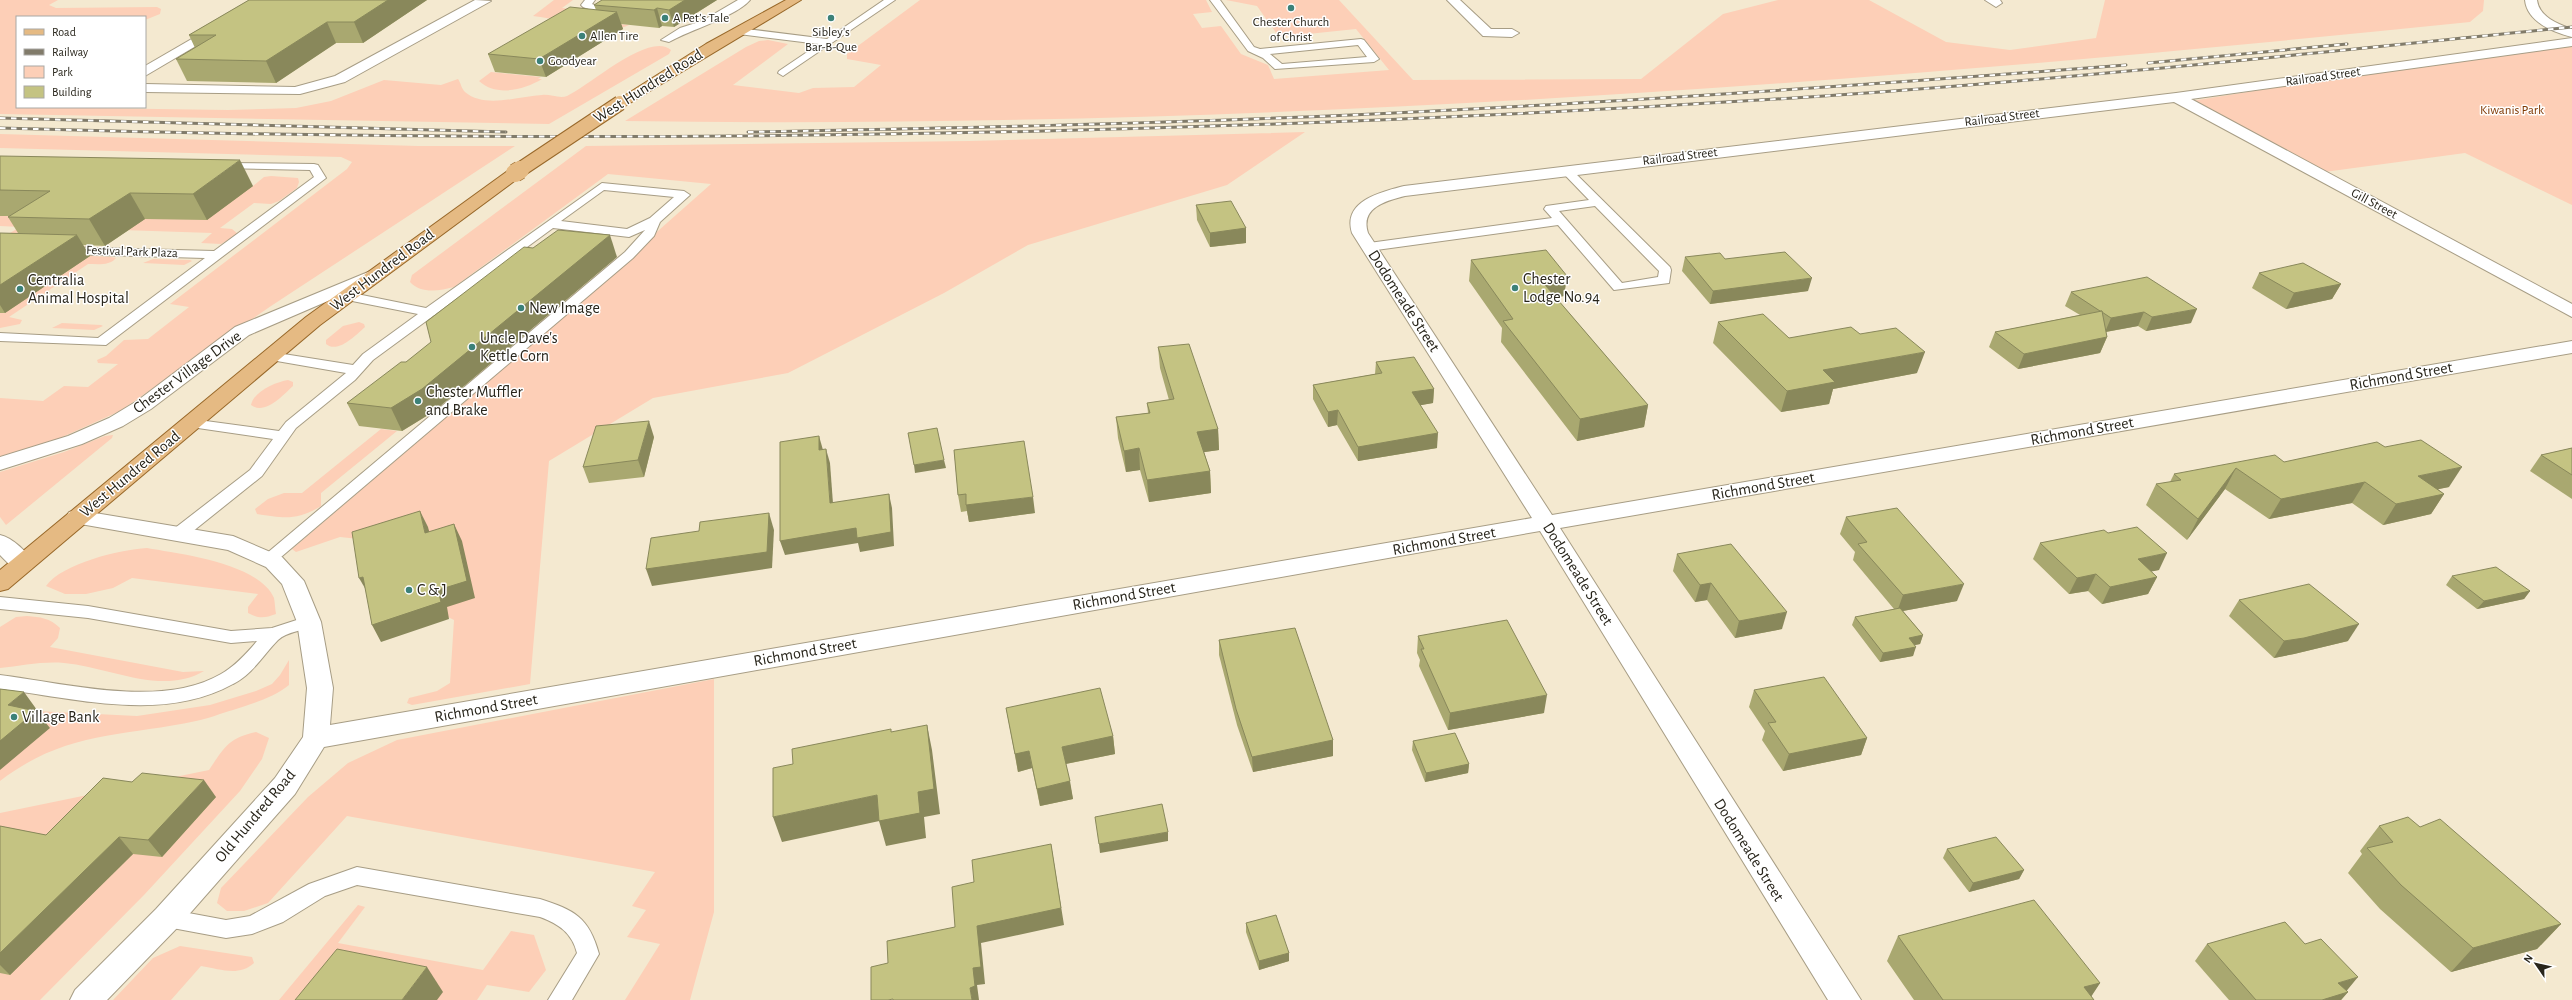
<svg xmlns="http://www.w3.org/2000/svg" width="2572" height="1000" font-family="'Alegreya Sans',sans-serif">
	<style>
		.green { fill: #fdcfb7 }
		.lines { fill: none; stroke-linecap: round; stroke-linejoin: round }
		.service-casing { stroke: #a79d85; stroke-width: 2 }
		.minor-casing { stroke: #a79d85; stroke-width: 2 }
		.tertiary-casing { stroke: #a79d85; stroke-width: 2 }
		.primary-casing { stroke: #986829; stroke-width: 2 }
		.service { fill: #fff; fill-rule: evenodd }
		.minor { fill: #fff; fill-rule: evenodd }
		.tertiary { fill: #fff; fill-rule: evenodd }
		.primary { fill: #e5ba83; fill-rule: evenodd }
		.rail-casing { stroke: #817b6a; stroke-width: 3 }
		.rail { stroke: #fff; stroke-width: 2; stroke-dasharray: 5.5; stroke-linecap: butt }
		.primary-bridge-far1-casing { stroke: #986829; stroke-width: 16; stroke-linecap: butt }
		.primary-bridge-casing { stroke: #986829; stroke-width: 19; stroke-linecap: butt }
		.primary-bridge-far1 { stroke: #e5ba83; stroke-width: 14 }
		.primary-bridge { stroke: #e5ba83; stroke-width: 18 }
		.wall { fill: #a9a870 }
		.shaded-wall { fill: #89885b }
		.building { fill: #c4c382; stroke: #89885b }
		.poi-dot { fill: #3c8178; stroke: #fff; stroke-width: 1.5 }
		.labels { text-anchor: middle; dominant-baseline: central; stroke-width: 3; stroke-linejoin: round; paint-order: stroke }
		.far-poi-label { font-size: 13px; fill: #28251b; stroke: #fff; text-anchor: start }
		.far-street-label { font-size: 13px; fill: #28251b; stroke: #fff }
		.far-park-label { font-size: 13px; fill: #7e3700; stroke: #fff }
		.street-label { font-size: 16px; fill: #28251b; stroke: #fff }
		.poi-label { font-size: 16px; fill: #28251b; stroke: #fff; text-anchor: start }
	</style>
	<rect width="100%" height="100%" fill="#f4e9d0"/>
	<g class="green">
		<path d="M0,0h58l-9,5 7,3 101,-1 4,2 -1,5 -15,6v-3h-128v90l211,3 68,-2 35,-7 53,-21 57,5 17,-6c3,4 3,9 7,13 20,17 54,4 77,3 8,-1 18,4 25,1 21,-9 82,-65 104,-46l-2,4 -120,70 -549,-10z"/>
		<path d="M554,0h19l-11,8 10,1 28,13 29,3c-18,11 -73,-7 -96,-9z"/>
		<path d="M920,0h286l6,12 -19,2 9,14 19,-2 20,28 27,11 6,14 115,-9 -33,-41 -77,8 -22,-31 -31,-6h113l74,80 228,-1 82,-65 55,-14h91l77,42 64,8 86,-12 9,-38h379l-1,11 -13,11c-613,63 -1229,108 -1845,99l121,-74 13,-6 9,-1 20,4 -55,41 66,8 14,-5 41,-1 27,-22 -34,-6v-5z"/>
		<path d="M2572,40v165l-107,-52 -148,20 -132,-71z"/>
		<path d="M491,72l50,5 -3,2h4c-18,11 -46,18 -63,2z"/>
		<path d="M1305,132l-78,53 -199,60 -84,48 -156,80 -135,25 -104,63 -19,223 -118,21 -5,-2 2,-5 28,-7 13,-8 4,-63 -66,-32 -29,-49 -19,-2 -44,15 -4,-3 339,-290 19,-21 61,-54 -103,-10 -154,113c-15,4 -33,7 -44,-5l2,-7 174,-129 383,-5z"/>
		<path d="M0,134l418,12h97l-244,160 -151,105 -62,28 -58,18v-59l43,3 21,-15 24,1 30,-23 -20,-1 -1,-3 9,-4 18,-16 24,-1 41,-32 -19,-3 177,-135 5,-7 -11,-5 -341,-9z"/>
		<path d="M271,176l27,2 1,4 -2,6 -18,13 -8,3 -17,-1 -34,25 12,1 6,5 -17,10 -20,-1 11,-10 -180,-6 -11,7 -11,-1 10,-6 -20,-1v-45l253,5 11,-9z"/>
		<path d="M0,251l111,6 5,1c-6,8 -19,6 -28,6l-79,53 13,3 -2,4 -20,4z"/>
		<path d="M153,259l37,1 2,1 -8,4 -41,-2z"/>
		<path d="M359,322l5,2 1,3c-9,8 -27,27 -39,17v-4l17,-14z"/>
		<path d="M62,323l39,2 2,1 -9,4 -42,-2z"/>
		<path d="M288,380l5,2v4c-9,8 -28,30 -42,19 3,-14 25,-23 37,-25z"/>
		<path d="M381,429l16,2 -76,62v13c-25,15 -37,12 -64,8l-2,-5 13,-10 16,-6h18z"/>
		<path d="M113,435l-1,3 -106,87 -6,-8v-45l64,-20 41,-16z"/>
		<path d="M147,548c33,6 112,15 127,50 1,5 1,11 2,16 -11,4 -17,5 -28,-1v-6l10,-13 -126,-16 -19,10 -27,6h-21l-19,-8c17,-23 73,-36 101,-38z"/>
		<path d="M27,616c13,1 23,2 33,12l-2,10 -8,9 133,25 21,-1c-42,25 -95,-4 -140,-8 -21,-2 -43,3 -64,5v-41l16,-10z"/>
		<path d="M289,660v25c-16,13 -36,18 -56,25 -12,3 -25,9 -37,11 -75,16 -131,10 -196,60v-77l35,7 102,5 73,-11 46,-14 16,-7 8,-9z"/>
		<path d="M714,679v233l-24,88h-65l35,-56 -33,-7 19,-27 -14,-4 23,-34 -308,-56 -79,87 -24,8h-17l-10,-8 4,-15 87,-91 40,-34 49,-23z"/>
		<path d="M256,732l13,6 -7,21 -22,32 -96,104 -104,105h-40v-187l209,-43c15,-22 19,-32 47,-38z"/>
		<path d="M358,905l7,2 -27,36 145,27 28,-39 23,4 12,35 -17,22 -42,-7 -10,15h-198z"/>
		<path d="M180,946l72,11 2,6c-15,14 -34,6 -53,3l-30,34h-58l40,-42z"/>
	</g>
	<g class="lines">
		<g class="service-casing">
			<g id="service">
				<path d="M585,0h10l-3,4 12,5 15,-9h11l-25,15 -22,-8 -2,-2z"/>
				<path d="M738,0h12c-15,17 -60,30 -81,42l-8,-2 19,-12 22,-7z"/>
				<path d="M884,0h11l-112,76 -5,-3 1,-2 40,-27 -80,-10 -5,-3 5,-3 88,11z"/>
				<path d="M1210,0h10l34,47 6,2 101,-10 3,1 15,19 -5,3 -99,7 -12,-11 -15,-7zM1358,45l9,12 -85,7 -12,-10z"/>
				<path d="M222,163l92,1 4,1 8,13 -220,167 -106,-4v-8l98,5 107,-80 -141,-4 -6,-4 2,-3 154,4 100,-74 -4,-7 -92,-2 -2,-2z"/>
				<path d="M1567,168l4,1 99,98 1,3 -2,13 -55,7 -56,-65 -189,26 -6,-4 6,-4 183,-25 -8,-9 2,-3 43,-6 -28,-29zM1595,206l64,65 -1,6 -36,6 -63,-72z"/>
				<path d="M602,183l82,8 6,4 -30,27 -6,14 -21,22 -359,305h-12l-2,-4 365,-307 20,-22 -16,7 -76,-9 -180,132 -18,20 -59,48 -34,48 -75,60h-12l-2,-4 2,-4 75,-58 23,-31 -82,-12 -5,-1 -2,-3 2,-3 5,-1 88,12 7,-9 60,-49 -75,-13 -7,-4 2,-3 5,-1 82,13 10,-11 55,-40 -76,-15 -2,-3 2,-3 5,-1 79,16zM604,190l70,7 -24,21 -23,11 -66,-8z"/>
				<path d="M0,597l88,9 143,25 41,-3 37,-12 6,2 3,4 -3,4c-10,4 -29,6 -37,14 -15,15 -25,34 -45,44 -70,39 -158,14 -233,5v-14c65,8 161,34 221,-1 14,-8 25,-20 36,-33l-26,2 -143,-25 -88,-9z"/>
				<path d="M357,867l183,32c34,11 49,18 59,55l-27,46h-24l29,-47c-5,-20 -18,-29 -37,-36l-183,-32 -32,11 -42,26 -31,12 -26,4 -59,-11 -8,-2 -3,-7 3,-7 8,-2 59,11 24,-4 59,-32z"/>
			</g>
		</g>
		<g class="minor-casing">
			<g id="minor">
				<path d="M259,0h15l-129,76v-10z"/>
				<path d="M475,0l16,1 -146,81 -45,12 -155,-2v-8l150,3 40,-11z"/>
				<path d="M1447,0h13l31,29h21l7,4 -7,4 -29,-1z"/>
				<path d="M1985,0h15l2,3 -6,4z"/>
				<path d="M2572,38v8l-381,53 381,205v13l-398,-215 -769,94c-20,5 -45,12 -37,37l184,282 1020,-174v12l-1012,175 301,472h-33l-288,-469 -1216,216 -29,47 -117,133 -71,73h-37l5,-10 81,-81 119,-131 28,-41 4,-49 -10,-66 -15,-38 -16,-17 -38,-17 -159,-28 -3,-5 3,-5 8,-2 156,26 49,21 22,24 17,41 12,66 -3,37 1202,-207 -180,-285c-10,-32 29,-41 52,-47l772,-93z"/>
				<path d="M373,270l6,1 3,4 -3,4 -130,56 -98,74 -28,17 -41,18 -82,26v-13l68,-21 41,-18 28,-17 98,-74z"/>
				<path d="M0,535c13,3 27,17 35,29l-4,5c-15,5 -21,-4 -31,-14z"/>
			</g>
		</g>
		<g class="tertiary-casing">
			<path id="tertiary" d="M2525,0h12c2,17 21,24 35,29v8c-19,-5 -45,-15 -47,-37z"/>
		</g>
		<g class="primary-casing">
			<g id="primary">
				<path d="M786,0h15l-176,106 -5,1 -7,-4 93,-59z"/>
				<path d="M515,168l8,5 -2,3 -201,149 -312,264 -8,2v-21l306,-253 203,-147z"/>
			</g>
		</g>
		<use href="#service" class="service"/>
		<use href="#minor" class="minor"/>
		<use href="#tertiary" class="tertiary"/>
		<use href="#primary" class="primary"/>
		<g class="rail-casing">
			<g id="rail">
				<path d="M2148,63l199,-19"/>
				<path d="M0,118l506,14"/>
				<path d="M0,128c610,18 1216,8 1824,-32 250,-17 499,-44 748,-69"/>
				<path d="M748,132c201,-4 402,-8 603,-17 259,-12 517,-30 775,-50"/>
			</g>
		</g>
		<use href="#rail" class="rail"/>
		<g class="primary-bridge-far1-casing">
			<path id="primary-bridge-far1" d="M518,171l102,-68"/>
		</g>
		<g class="primary-bridge-casing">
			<path id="primary-bridge" d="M515,173l5,-3"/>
		</g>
		<use href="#primary-bridge-far1" class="primary-bridge-far1"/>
		<use href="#primary-bridge" class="primary-bridge"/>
	</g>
	<g class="wall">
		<path d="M249,0h178l-64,43h-27l-60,40 -89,-2 -11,-22 19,-11 -6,-13z"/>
		<path d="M602,0h115l-43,27 -12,-1 -3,2 -38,-4 2,5 -77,48 -51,-5 -7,-18 108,-44 -2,-5z"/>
		<path d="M0,156l253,30 -46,34 -62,-1 -40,27 -22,-1 7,11 -85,57h-5v-80h18l-10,-16 1,-1h-9z"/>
		<path d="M1196,205l50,23v15l-36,4 -13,-27z"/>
		<path d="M617,257l-184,155 -31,19 -43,-5 -12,-23 59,-41z"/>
		<path d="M1685,257l40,2 83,32 -98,13 -28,-33z"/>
		<path d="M1471,260l96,16 -3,20 -8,2 92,107 -4,22 -67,14 -76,-99 1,-14 -33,-47z"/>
		<path d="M2259,273l82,11 -9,15 -46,10 -34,-21z"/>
		<path d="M2071,292l120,31 -45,8 -8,-5 -32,6 1,5 -7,16 -82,16 -29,-22 6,-15 85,-17 -15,-9z"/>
		<path d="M1718,322l71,16 71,-4 57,39 -84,16 -4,15 -48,8 -68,-69z"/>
		<path d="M1158,347l60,82 1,21 -15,2 6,19 1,22 -62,9 -9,-32 -14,2 -8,-34 -2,-21 32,-4 -1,-10 22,-3 -9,-32z"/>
		<path d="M1376,362l58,27 -1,14 -13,2 17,43 -79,13 -21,-36 -9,2 -15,-28v-14l62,-11z"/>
		<path d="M654,437l-10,40 -55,6 -6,-16z"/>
		<path d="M2572,448v51l-42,-28 11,-16z"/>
		<path d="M954,450l81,63 -66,9 -2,-11 -6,1 -3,-17z"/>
		<path d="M2284,462l165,25 -11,2 6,5 -13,20 -48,11 -31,-22 -83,16 -44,-30 -38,51 -41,-35 10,-21 14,-2 4,-8z"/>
		<path d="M1846,517l111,84 -54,10 20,24 -3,9 -5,1 -2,11 -33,6 -28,-37 3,-8 39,-8 -41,-49 2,-8 -15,-18z"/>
		<path d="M2108,533l51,37 -8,1 6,6 -9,17 -46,10 -14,-13 -19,3 -36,-35 7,-16z"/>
		<path d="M1677,554l105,75 -47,9 -28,-38 -12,2 -22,-31z"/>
		<path d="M2452,576l78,15 -6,8 -47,10 -31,-24z"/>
		<path d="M2239,600l109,41 -54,13 -20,4 -45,-42z"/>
		<path d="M1418,636l126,77 -96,17 -29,-64 1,-6 -3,-7z"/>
		<path d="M1219,640l114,100v16l-80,16 -16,-47 -18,-70z"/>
		<path d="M1754,690l113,48 -6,17 -78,16 -21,-31 3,-9 -16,-24z"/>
		<path d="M1006,708l107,28 2,18 -49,10 7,35 -33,7 -8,-38 -14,4z"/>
		<path d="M1413,741l56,23 -1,9 -43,9 -13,-32z"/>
		<path d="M216,797l-54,60 -29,-3 -123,121 -10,-2v-147l46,9z"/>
		<path d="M2379,826l41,1 141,97 -24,25 -86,23 -71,-63 -32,-36 14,-19 -2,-3z"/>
		<path d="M1947,849l77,21 -5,9 -50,13 -26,-34z"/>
		<path d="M1246,923l43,30v8l-30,9 -13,-38z"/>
		<path d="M1898,936l202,47 -9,13 3,4h-180l-27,-39z"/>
		<path d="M2207,944l139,47 2,1 -7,8h-112l-34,-39z"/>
	</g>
	<g class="shaded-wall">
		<path d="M388,0h39l-64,43 -9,-21z"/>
		<path d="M685,0h32l-43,27 -5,-17z"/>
		<path d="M657,8l5,18 -3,2 -5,-18z"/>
		<path d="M617,12l6,17 -77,48 -7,-18z"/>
		<path d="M327,22l9,21 -60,40 -10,-22z"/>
		<path d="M240,160l13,26 -46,34 -14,-26z"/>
		<path d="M130,193l15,26 -40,27 -16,-27z"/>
		<path d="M1246,228v15l-36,4v-14z"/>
		<path d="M77,235l13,21 -85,57 -5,-8v-20z"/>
		<path d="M610,235l7,22 -184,155 -31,19 -11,-23z"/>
		<path d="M1567,276l-3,20 -26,4 2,-21z"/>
		<path d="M1812,278l-4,13 -98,13 3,-13z"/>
		<path d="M2341,284l-9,15 -46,10 8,-16z"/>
		<path d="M2197,309l-6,14 -45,8 6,-14z"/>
		<path d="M2144,312l-6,14 -33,6 6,-14z"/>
		<path d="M2107,337l-7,16 -82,16 6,-15z"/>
		<path d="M1925,352l-8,21 -84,16 -4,15 -48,8 6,-21 36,-21z"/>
		<path d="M1434,389l-1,14 -22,4 1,-15z"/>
		<path d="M1648,405l-4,22 -67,14 3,-22z"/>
		<path d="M1338,410l-1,15 -9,2v-15z"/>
		<path d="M649,421l5,16 -10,40 -6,-17z"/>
		<path d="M1218,429l1,21 -21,3 -1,-21z"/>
		<path d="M1438,433l-1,15 -79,13v-14z"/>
		<path d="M819,436l4,14h-4z"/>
		<path d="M1139,448l1,22 -14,2 -2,-21z"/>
		<path d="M826,449l4,14 4,54 -4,-14z"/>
		<path d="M944,460l2,8 -31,5 -1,-8z"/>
		<path d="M2462,467l-13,20 -44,9 13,-20z"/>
		<path d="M2236,468l-11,21 -38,51 11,-21z"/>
		<path d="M1210,471l1,22 -62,9 -2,-22z"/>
		<path d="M2365,482l-13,21 -83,16 12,-20z"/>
		<path d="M889,494l3,14 2,38 -34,6 -2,-9 -73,12 -5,-14z"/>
		<path d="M2444,494l-13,20 -48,11 13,-21z"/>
		<path d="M1033,497l2,16 -66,9 -3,-17z"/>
		<path d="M420,511l8,16 6,23 -9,-17z"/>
		<path d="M769,513l5,17 -2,38 -120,18 -6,-17z"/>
		<path d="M454,524l8,17 13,57 -28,9 2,12 -68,23 -9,-17 66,-35z"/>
		<path d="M2167,553l-8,17 -29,6 8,-17z"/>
		<path d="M2096,574l-8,17 -19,3 8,-16z"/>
		<path d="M363,577l6,18 -10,-17z"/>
		<path d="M2157,577l-9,17 -46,10 8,-17z"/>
		<path d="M1711,583l-4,17 -12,2 5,-17z"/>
		<path d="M1964,584l-7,17 -60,11 6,-17z"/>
		<path d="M2530,591l-6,8 -47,10 7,-8z"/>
		<path d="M1787,612l-5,17 -47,9 4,-17z"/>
		<path d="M2359,624l-11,17 -54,13 -20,4 10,-17z"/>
		<path d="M1923,635l-3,9 -15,3 4,-9z"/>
		<path d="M1916,647l-3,9 -33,6 3,-9z"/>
		<path d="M24,692l13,18 -1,1 14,17 -50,42v-29l8,-36z"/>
		<path d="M1547,695l-3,18 -96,17 2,-17z"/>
		<path d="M927,725l5,25 8,64 -16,3 2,21 -40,8 -7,-25z"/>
		<path d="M1113,736l2,18 -50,10 -3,-17z"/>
		<path d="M1867,738l-6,17 -78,16 6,-17z"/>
		<path d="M1333,740v16l-80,16 -1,-15z"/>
		<path d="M1029,751l3,17 -14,4 -3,-18z"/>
		<path d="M1469,764l-1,9 -43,9 1,-9z"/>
		<path d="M204,780l12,17 -54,60 -14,-17z"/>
		<path d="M1070,781l3,18 -33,7 -3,-17z"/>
		<path d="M877,795l7,25 -102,22 -9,-25z"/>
		<path d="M1168,832v9l-68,12 -1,-9z"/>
		<path d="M119,837l14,17 -123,121 -10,-10v-12z"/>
		<path d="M1051,844l13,81 -83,18 4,41 -8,1 2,15h-7l-2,-12 3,-20 4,-42z"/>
		<path d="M2024,870l-5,9 -50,13 4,-9z"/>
		<path d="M2561,924l-24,25 -86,23 22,-24z"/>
		<path d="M1289,953v8l-30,9v-9z"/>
		<path d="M427,967l16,25 -6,8h-35z"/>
		<path d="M2358,977l-14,17 4,-2 -7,8h-19l16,-17z"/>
		<path d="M2100,983l-11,17 -5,-13z"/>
	</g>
	<g class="building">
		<path d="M249,0h139l-34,22h-27l-61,39 -90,-2 40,-24h-27z"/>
		<path d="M602,0h83l-16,10 -12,-2 -3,2 -60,-5z"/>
		<path d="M570,7l47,5 -78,47 -51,-5z"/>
		<path d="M0,156l240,4 -47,34 -63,-1 -41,26 -81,-2 42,-26 -50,-1z"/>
		<path d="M1231,201l15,27 -36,5 -14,-28z"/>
		<path d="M558,230l52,5 -188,154 -31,19 -44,-5 54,-41h5l25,-20 -5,-20 98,-75 9,1z"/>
		<path d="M0,233l77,2 -77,50z"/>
		<path d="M1546,250l21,26 -27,3 108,126 -68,14 -77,-98 10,-2 -42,-59z"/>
		<path d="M1785,252l27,26 -99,13 -28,-34 35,-4 5,6z"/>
		<path d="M2303,263l38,21 -47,9 -35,-20z"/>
		<path d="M2147,277l50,32 -45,8 -8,-5 -33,6 -9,-6v-1h-2l-29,-19z"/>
		<path d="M2102,311l5,26 -83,17 -29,-22z"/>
		<path d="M1763,314l26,24 62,-11 9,7 36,-6 29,24 -102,18 12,12 -48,9 -69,-69z"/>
		<path d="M1189,344l29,85 -21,3 13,39 -63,9 -8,-32 -15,3 -8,-34 34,-4 -3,-10 27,-4 -16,-52z"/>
		<path d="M1414,357l20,32 -22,3 26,41 -80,14 -20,-37 -10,2 -15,-27 69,-12 -6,-11z"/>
		<path d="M649,421l-11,39 -55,7 13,-41z"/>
		<path d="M937,428l7,32 -30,5 -6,-32z"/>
		<path d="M819,436v14l7,-1 4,54 59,-9 2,38 -34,6 -1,-10 -76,13v-99z"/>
		<path d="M2421,440l41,27 -44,9 26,18 -48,10 -31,-22 -84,17 -45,-31 -38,51 -42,-35 25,-4 -7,-6 101,-19 9,7 93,-20 8,5z"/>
		<path d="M1024,441l9,56 -67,8v-11l-8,1 -4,-45z"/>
		<path d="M2572,448v27l-31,-20z"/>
		<path d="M1897,508l67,76 -61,11 -45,-51 9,-2 -21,-25z"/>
		<path d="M420,511l5,22 29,-9 13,57 -29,9 3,12 -69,23 -9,-48 -4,1 -7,-46z"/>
		<path d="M769,513l-2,39 -121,17 5,-31 48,-7 1,-9z"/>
		<path d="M2137,527l30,26 -29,6 19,18 -47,10 -14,-13 -19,4 -37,-35 64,-13 4,3z"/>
		<path d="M1731,544l56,68 -48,9 -28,-38 -11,2 -23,-31z"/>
		<path d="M2496,567l34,24 -46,10 -32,-25z"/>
		<path d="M2309,584l50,40 -55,14 -20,3 -45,-41z"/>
		<path d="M1900,608l23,27 -14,3 7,9 -33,6 -28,-36z"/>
		<path d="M1507,620l40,75 -97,18 -29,-64h3l-6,-13z"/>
		<path d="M1295,628l38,112 -81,17 -16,-48 -17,-69z"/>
		<path d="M1824,677l43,61 -78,16 -21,-31 8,-1 -22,-32z"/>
		<path d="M1100,688l13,48 -51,11 8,34 -33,8 -8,-38 -14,3 -9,-46z"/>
		<path d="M0,689l24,3 -16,13 28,6 -36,30z"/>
		<path d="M927,725l7,64 -16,3 2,21 -41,8 -2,-26 -104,22v-49l20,-4 -1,-15 99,-20v3z"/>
		<path d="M1455,733l14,31 -43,9 -13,-32z"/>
		<path d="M142,773l62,7 -56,60 -29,-3 -119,116v-127l46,9 57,-57 29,4z"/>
		<path d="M1162,804l6,28 -69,12 -4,-27z"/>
		<path d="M2408,817l12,10 20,-8 121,105 -88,24 -72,-63 -34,-37 26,-6 -14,-16z"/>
		<path d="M1996,837l28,33 -51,13 -26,-34z"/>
		<path d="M1051,844l10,64 -84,18 4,41 -8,1 2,18 -5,2 2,12h-79v-1l-5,1h-17v-33l17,-4 -1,-22 68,-14 -3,-40 22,-5 -2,-22z"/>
		<path d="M2034,900l66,83 -16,4 10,13h-151l-45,-64z"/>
		<path d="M1276,915l13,38 -30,8 -13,-38z"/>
		<path d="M2285,922l20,22 16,-5 37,38 -20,6 10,9 -26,8h-66l-49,-56z"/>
		<path d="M337,949l90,18 -25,33h-107z"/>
	</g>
	<g class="poi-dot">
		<circle cx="1291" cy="8" r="4"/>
		<circle cx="665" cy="18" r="4"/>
		<circle cx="831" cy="18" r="4"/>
		<circle cx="582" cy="36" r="4"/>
		<circle cx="540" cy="61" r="4"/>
		<circle cx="1515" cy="288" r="4"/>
		<circle cx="20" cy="289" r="4"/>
		<circle cx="521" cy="308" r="4"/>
		<circle cx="472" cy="347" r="4"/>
		<circle cx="418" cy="401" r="4"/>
		<circle cx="409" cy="590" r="4"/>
		<circle cx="14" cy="717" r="4"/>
	</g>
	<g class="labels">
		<g class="far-poi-label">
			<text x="673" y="18">A Pet’s Tale</text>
			<text x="1291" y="22" text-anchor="middle">Chester Church<tspan x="1291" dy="15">of Christ</tspan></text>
			<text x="831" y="32" text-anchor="middle">Sibley's<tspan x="831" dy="15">Bar-B-Que</tspan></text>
			<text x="590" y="36">Allen Tire</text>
			<text x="548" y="61">Goodyear</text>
		</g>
		<g class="far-street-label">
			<text transform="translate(2323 77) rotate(-8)">Railroad Street</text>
			<text transform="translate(2002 118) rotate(-7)">Railroad Street</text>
			<text transform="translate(1680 157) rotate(-7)">Railroad Street</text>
			<text transform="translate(2374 204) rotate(28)">Gill Street</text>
			<text transform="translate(132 252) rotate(2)">Festival Park Plaza</text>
		</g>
		<g class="far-park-label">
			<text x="2512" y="110">Kiwanis Park</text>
		</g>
		<g class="street-label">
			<text transform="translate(648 86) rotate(-32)">West Hundred Road</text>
			<text transform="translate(382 270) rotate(-37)">West Hundred Road</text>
			<text transform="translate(1404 301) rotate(57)">Dodomeade Street</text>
			<text transform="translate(187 372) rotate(-36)">Chester Village Drive</text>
			<text transform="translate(2401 376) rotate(-10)">Richmond Street</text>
			<text transform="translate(2082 431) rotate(-10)">Richmond Street</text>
			<text transform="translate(130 474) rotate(-40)">West Hundred Road</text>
			<text transform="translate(1763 486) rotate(-10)">Richmond Street</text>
			<text transform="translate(1444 541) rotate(-10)">Richmond Street</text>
			<text transform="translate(1578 574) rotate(58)">Dodomeade Street</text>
			<text transform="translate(1124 596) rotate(-10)">Richmond Street</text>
			<text transform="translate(805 652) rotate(-10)">Richmond Street</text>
			<text transform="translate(486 708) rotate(-10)">Richmond Street</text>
			<text transform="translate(255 816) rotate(-50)">Old Hundred Road</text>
			<text transform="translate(1749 850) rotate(58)">Dodomeade Street</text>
		</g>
		<g class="poi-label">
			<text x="1523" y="279">Chester<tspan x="1523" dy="18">Lodge No.94</tspan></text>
			<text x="28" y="280">Centralia<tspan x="28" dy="18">Animal Hospital</tspan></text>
			<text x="529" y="308">New Image</text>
			<text x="480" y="338">Uncle Dave's<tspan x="480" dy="18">Kettle Corn</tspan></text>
			<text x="426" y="392">Chester Muffler<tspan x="426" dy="18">and Brake</tspan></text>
			<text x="417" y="590">C &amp; J</text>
			<text x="22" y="717">Village Bank</text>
		</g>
	</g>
	<rect x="16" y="16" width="130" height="92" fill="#ffffff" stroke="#a9a8a4"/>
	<rect x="24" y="29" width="20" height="6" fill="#e5ba83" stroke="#a9a8a4"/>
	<text x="52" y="36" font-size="12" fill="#28251b">Road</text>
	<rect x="24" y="49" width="20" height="6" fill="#817b6a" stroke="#a9a8a4"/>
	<text x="52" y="56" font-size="12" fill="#28251b">Railway</text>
	<rect x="24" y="66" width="20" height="12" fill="#fdcfb7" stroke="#a9a8a4"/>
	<text x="52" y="76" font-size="12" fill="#28251b">Park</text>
	<rect x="24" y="86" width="20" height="12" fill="#c4c382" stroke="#a9a8a4"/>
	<text x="52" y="96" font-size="12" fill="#28251b">Building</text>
	<g transform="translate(2536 964) rotate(304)" stroke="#ffffff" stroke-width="3" paint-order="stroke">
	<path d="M0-3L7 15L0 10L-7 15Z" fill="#28251b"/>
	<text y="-6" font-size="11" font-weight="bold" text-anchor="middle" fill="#28251b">N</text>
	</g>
</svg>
